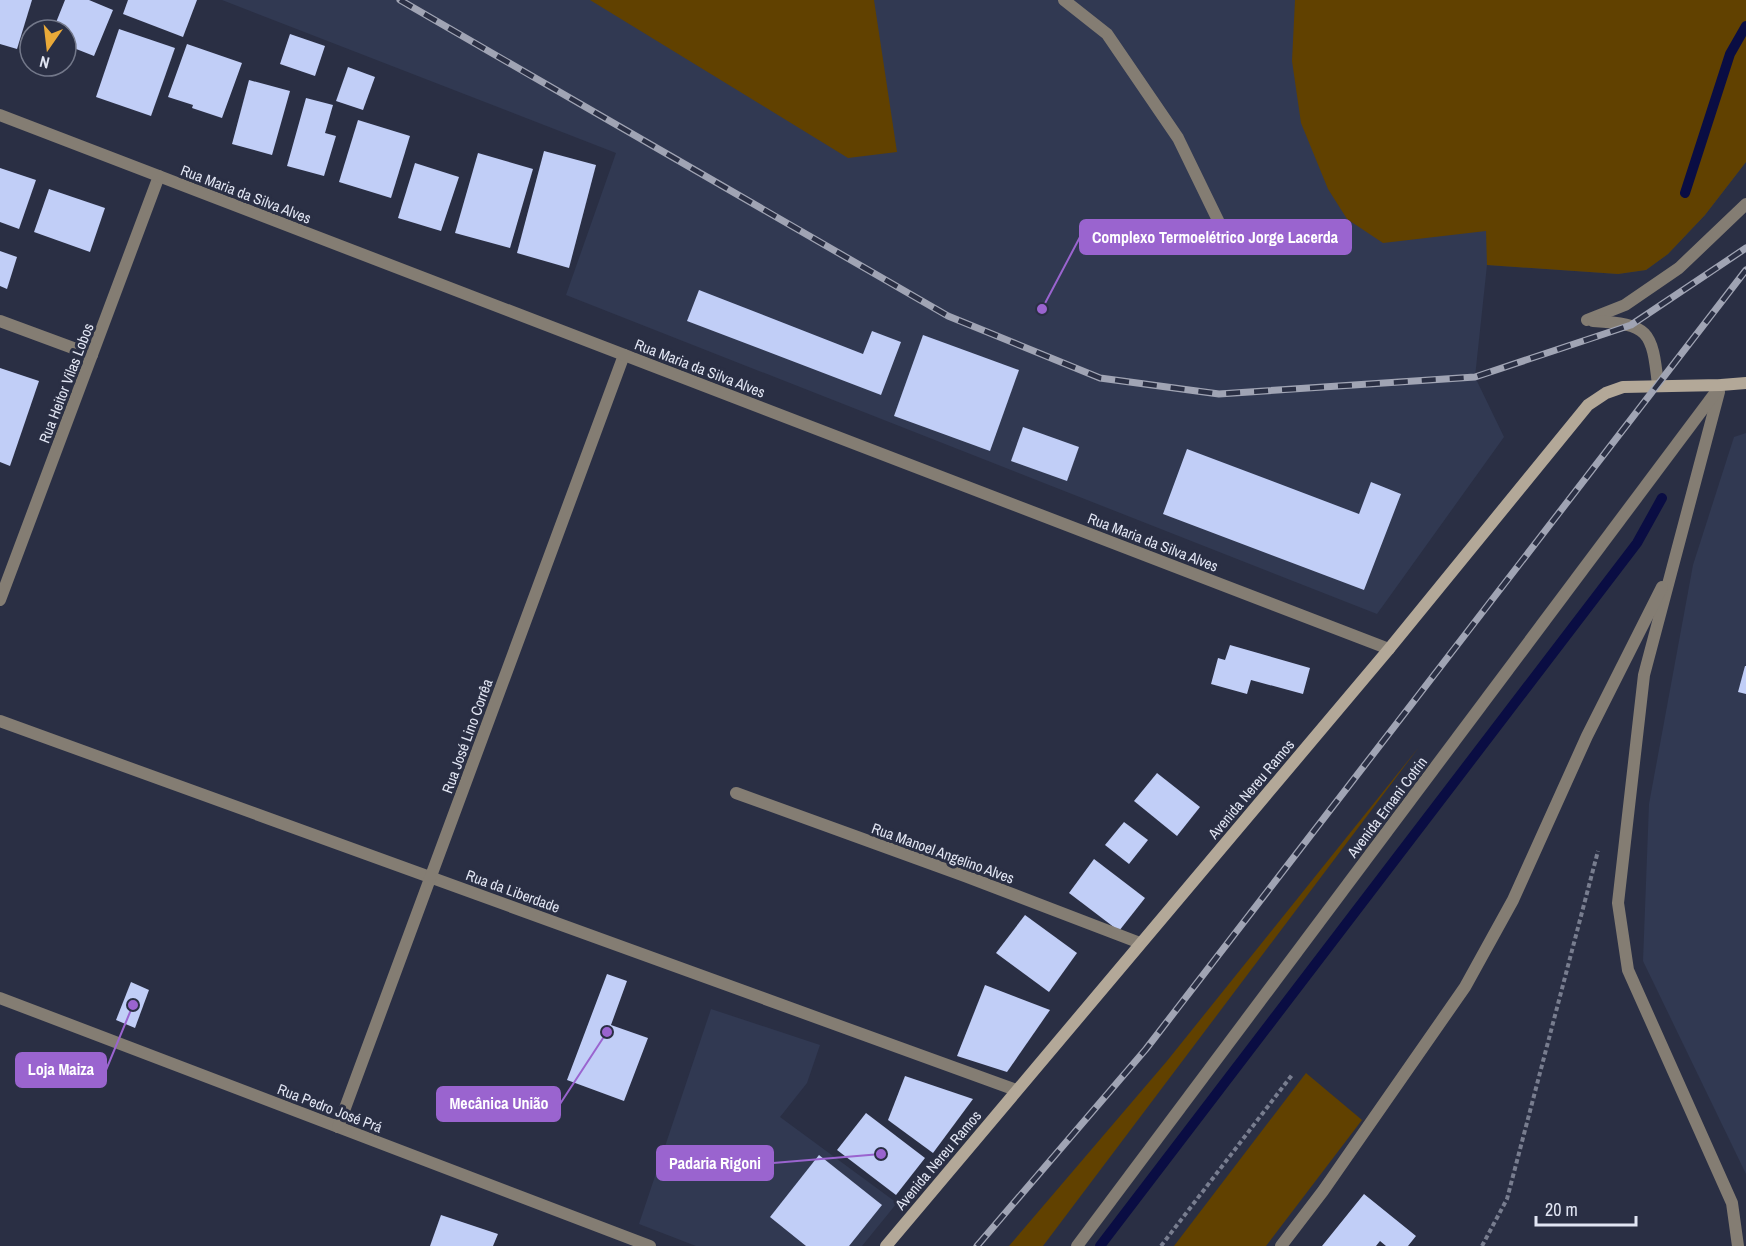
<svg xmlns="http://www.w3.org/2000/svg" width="1746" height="1246" font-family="'Archivo Narrow',sans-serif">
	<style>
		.built { fill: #313952 }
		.green { fill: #614100 }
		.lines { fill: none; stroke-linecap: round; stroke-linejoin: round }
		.stream { stroke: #0a0d43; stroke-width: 10 }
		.building { fill: #c1cef7 }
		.path { stroke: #787d8f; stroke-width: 4; stroke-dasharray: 4.5 3; stroke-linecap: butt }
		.service { stroke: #847d73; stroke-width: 12 }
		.minor { stroke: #847d73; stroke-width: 12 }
		.tertiary { stroke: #847d73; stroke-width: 12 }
		.secondary { stroke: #b3a898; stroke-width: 12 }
		.rail-casing { stroke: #a0a4b4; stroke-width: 7 }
		.rail { stroke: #2a2f44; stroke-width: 4.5; stroke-dasharray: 14; stroke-linecap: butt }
		.labels { text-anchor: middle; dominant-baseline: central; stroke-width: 6; stroke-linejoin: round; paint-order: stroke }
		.street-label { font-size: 15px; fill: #e1e5f3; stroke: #2a2f44 }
		.leader { fill: none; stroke: #9a64cf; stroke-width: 2 }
		.callout-dot { fill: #9a64cf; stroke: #2a2f44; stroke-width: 2 }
		.callout { fill: #9a64cf; stroke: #9a64cf; stroke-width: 2 }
		.callout-label { font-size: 16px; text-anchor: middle; font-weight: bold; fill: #fff }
	</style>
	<rect width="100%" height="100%" fill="#2a2f44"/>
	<g class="built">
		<path d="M222,0h1524v162l-41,53 -37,39 -22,16 -28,4 -131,-9 -12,112 29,60 -127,177 -811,-319 50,-142z"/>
		<path d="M1746,433v741l-103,-213 6,-157 44,-239 41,-128z"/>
		<path d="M711,1009l109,36 -13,38 -27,34 117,86 -35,43h-166l-57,-22z"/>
	</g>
	<g class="green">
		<path d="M590,0h284l23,152 -49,6z"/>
		<path d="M1295,0h451v162l-41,53 -37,39 -22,16 -28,4 -131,-9 -1,-34 -103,12 -36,-24 -19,-30 -27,-66 -9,-62z"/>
		<path d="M1419,747l-376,499h-34l158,-185z"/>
		<path d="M1306,1073l56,47 -96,126h-92z"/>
	</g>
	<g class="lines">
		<g class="stream">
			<path d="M1685,193l45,-139 16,-28"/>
			<path d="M1100,1246l537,-703 25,-45"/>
		</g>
	</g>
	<g class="building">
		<path d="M0,0h32l-15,49 -17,-5z"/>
		<path d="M65,0h24l24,10 -19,46 -28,-11v-15h-13z"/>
		<path d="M128,0h69l-14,37 -60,-23z"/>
		<path d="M119,29l56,19 -24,68 -55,-19z"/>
		<path d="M290,34l35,12 -10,30 -35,-12z"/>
		<path d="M187,44l55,19 -20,55 -30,-10 1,-3 -25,-8z"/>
		<path d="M348,67l27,10 -12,33 -27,-9z"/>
		<path d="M249,80l41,11 -18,64 -40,-11z"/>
		<path d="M306,98l27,7 -8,28 11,3 -12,40 -37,-10z"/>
		<path d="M358,120l52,16 -19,62 -52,-16z"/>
		<path d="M544,151l52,14 -27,103 -52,-15z"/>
		<path d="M478,153l55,16 -23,79 -55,-15z"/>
		<path d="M415,163l44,14 -18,54 -43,-13z"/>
		<path d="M0,168l36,12 -17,49 -19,-7z"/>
		<path d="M49,189l56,19 -15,44 -56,-20z"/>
		<path d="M0,251l17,6 -10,32 -7,-3z"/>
		<path d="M699,290l164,64 9,-23 29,11 -20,53 -194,-74z"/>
		<path d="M923,335l96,35 -29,81 -96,-35z"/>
		<path d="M0,368l39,13 -29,85 -10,-4z"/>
		<path d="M1023,427l56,20 -12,34 -56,-20z"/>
		<path d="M1187,449l172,65 12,-32 30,12 -37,96 -201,-76z"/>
		<path d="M1230,645l80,23 -7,26 -52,-14 -4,14 -36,-10 7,-26 7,2z"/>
		<path d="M1745,666h1v28l-8,-2z"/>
		<path d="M1157,773l43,34 -23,29 -43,-35z"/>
		<path d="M1124,822l24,18 -19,24 -24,-19z"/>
		<path d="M1094,859l51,39 -26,33 -50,-38z"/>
		<path d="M1025,915l52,38 -28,39 -53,-39z"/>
		<path d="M607,974l20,7 -16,44 37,13 -24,63 -57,-21z"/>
		<path d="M131,982l18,8 -14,38 -19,-8z"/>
		<path d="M985,985l65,25 -43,62 -50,-16z"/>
		<path d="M905,1076l68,23 -40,54 -45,-33z"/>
		<path d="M866,1113l59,45 -29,37 -59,-45z"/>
		<path d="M819,1155l63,50 -33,41h-43l-36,-29z"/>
		<path d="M1364,1194l52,42 -8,10h-22l-6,-5 -4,5h-54z"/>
		<path d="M441,1215l57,19 -5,12h-63z"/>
	</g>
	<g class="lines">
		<g class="path">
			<path d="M1161,1246l131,-171"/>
			<path d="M1482,1246l25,-47 91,-348"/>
		</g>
		<g class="service">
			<path d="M1064,0l43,34 71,104 52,107"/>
			<path d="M1719,392l-75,283 -26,228 10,67 104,233 6,43"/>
			<path d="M1077,1246l644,-861"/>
			<path d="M1281,1246l42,-55 142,-204 48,-87 74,-164 75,-149"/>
		</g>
		<g class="minor">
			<path d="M1587,320l38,-15 54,-37 67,-64"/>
			<path d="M0,321l92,34"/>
			<path d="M1593,321c56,3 59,9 65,64"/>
			<path d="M0,600l159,-424"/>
			<path d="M0,721l1016,369"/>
			<path d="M736,793l229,83 175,67"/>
			<path d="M0,998l650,248"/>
			<path d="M338,1127l286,-772"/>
		</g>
		<path class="tertiary" d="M0,115l1389,534"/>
		<path class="secondary" d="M886,1246l503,-597 199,-244 18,-12 17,-6 98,-2 25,-2"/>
		<g class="rail-casing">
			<g id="rail">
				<path d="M400,0l548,316 152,62 119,16 256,-17 156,-52 115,-77"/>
				<path d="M977,1246l169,-197 600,-779"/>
			</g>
		</g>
		<use href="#rail" class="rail"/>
	</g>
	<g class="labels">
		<g class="street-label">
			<text transform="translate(246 194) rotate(21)">Rua Maria da Silva Alves</text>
			<text transform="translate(700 368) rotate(21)">Rua Maria da Silva Alves</text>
			<text transform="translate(66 383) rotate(-69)">Rua Heitor Vilas Lobos</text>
			<text transform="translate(1153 542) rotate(21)">Rua Maria da Silva Alves</text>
			<text transform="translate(467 736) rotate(-70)">Rua José Lino Corrêa</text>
			<text transform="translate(1251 789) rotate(-50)">Avenida Nereu Ramos</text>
			<text transform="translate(1387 807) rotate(-53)">Avenida Ernani Cotrin</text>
			<text transform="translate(943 853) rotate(20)">Rua Manoel Angelino Alves</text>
			<text transform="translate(513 891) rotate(20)">Rua da Liberdade</text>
			<text transform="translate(330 1108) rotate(21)">Rua Pedro José Prá</text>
			<text transform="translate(938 1160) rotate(-50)">Avenida Nereu Ramos</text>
		</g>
	</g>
	<path class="leader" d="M1042 309L1080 237M133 1005L106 1070M607 1032L560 1104M881 1154L773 1163"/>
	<g class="callout-dot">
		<circle cx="1042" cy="309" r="6"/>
		<circle cx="133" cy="1005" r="6"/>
		<circle cx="607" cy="1032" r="6"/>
		<circle cx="881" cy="1154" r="6"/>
	</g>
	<g class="callout">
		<rect x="1080" y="220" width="271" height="34" rx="6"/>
		<rect x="16" y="1053" width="90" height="34" rx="6"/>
		<rect x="437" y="1087" width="123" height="34" rx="6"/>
		<rect x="657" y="1146" width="116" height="34" rx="6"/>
	</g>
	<g class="callout-label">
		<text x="1215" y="243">Complexo Termoelétrico Jorge Lacerda</text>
		<text x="61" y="1075">Loja Maiza</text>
		<text x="499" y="1109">Mecânica União</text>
		<text x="715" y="1169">Padaria Rigoni</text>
	</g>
	<g transform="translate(48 48) rotate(194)"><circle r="28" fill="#2a2f44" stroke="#73788a" stroke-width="1.5"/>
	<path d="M0-4.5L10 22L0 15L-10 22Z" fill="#eaaa39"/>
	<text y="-9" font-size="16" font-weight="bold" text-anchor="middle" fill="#e1e5f3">N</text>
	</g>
	<path d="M1536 1216v9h100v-9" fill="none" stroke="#e1e5f3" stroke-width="3"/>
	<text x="1545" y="1216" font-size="18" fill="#e1e5f3" stroke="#2a2f44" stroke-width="4.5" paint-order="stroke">20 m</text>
</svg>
